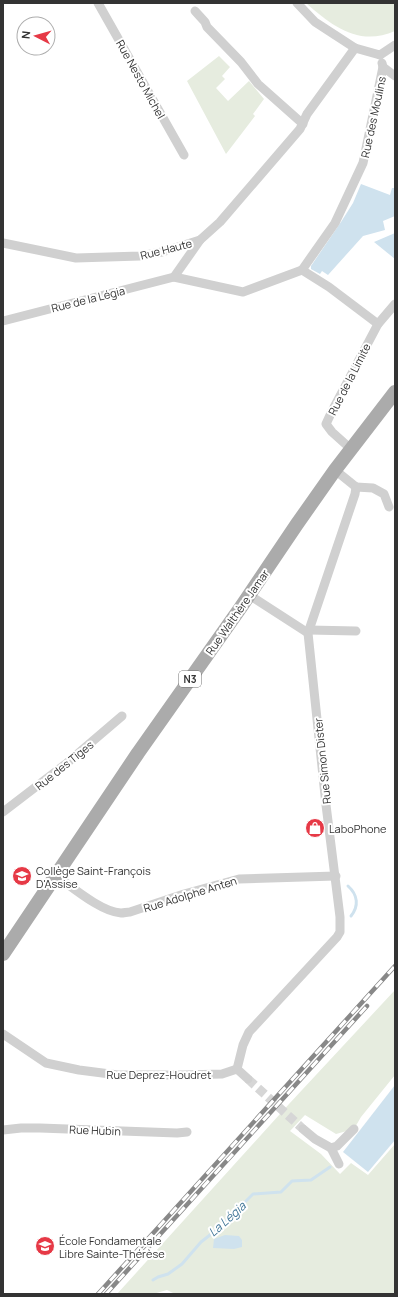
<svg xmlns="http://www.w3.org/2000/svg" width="398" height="1297" font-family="Manrope,sans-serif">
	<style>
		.green { fill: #e6ecdf }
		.water { fill: #cfe2ee }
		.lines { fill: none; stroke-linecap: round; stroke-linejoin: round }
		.stream { stroke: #cfe2ee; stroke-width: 3 }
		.minor-tunnel { stroke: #d6d6d6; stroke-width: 9; stroke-dasharray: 9 4.5; stroke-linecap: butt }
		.minor { stroke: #d0d0d0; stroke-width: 9 }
		.primary { stroke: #ababab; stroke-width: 14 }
		.rail-casing { stroke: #888; stroke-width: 4.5 }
		.rail { stroke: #fff; stroke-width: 3; stroke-dasharray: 9; stroke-linecap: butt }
		.labels { text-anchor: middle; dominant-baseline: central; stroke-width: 4; stroke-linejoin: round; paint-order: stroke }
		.shield { fill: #fff; stroke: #707070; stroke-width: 1 }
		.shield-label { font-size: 10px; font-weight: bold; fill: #333 }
		.street-label { font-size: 11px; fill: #333; stroke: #fff }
		.poi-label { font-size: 11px; fill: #333; stroke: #fff; text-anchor: start }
		.water-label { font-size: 12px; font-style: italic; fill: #3f7597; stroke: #fff }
	</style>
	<rect width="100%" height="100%" fill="#fff"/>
	<g class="green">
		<path d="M306,3h89v28c-36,16 -63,-5 -89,-28z"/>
		<path d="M219,56l11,11 -8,9 3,3 -9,9 12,13 21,-20 15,18 -11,15 2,2 -29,38 -39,-73z"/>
		<path d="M395,990v85l-34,42 -7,12 -18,5 -31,-19 -15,16 31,23 19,20 11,-11 17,12 27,-31v150h-220l-8,-4 -14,4h-36l172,-190z"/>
	</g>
	<g class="water">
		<path d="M361,184l29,11 2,-7h3v28l-12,5 2,9 -22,6 -35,39 -6,-4 -2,3 -9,-5v-3l30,-44 12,-19z"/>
		<path d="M395,233v26l-21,-17z"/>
		<path d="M395,1085v55l-27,32 -25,-20z"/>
		<path d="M225,1235l14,1 3,4v7l-8,2 -21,-1 1,-9z"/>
	</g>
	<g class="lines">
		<g class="stream">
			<path d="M348,886c10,9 11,20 3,30"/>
			<path d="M153,1280l5,-3 10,-3 14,-10 19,-22 18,-14 34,-34 28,-2 11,-11 19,-1 19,-13"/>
		</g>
		<path class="minor-tunnel" d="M248,1079l55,50"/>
		<g class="minor">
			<path d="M98,3l86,152"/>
			<path d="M297,3l18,19 40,26 25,7"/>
			<path d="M195,11l10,11 2,5 34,35 17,22 45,40"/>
			<path d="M380,55l15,-10"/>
			<path d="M382,63l1,4 12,9"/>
			<path d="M3,243l73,15 64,-2 22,-4 38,-12 20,-18 80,-93 7,-15 48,-66"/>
			<path d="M302,270l33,-47 28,-60 20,-96"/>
			<path d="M302,270l27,17 49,37"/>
			<path d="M174,277l26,-37"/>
			<path d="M3,321l171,-44 69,15 59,-22"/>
			<path d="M352,450l-20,-18 -6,-8 6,-13 46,-87 17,-20"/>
			<path d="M335,470l21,17"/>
			<path d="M356,487l17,1 11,6 5,13"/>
			<path d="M249,595l59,38"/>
			<path d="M309,630l47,1"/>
			<path d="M3,812l64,-49 55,-47"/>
			<path d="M55,875c16,11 46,37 66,38 3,0 6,-1 9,-1l54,-18 55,-15 97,-3"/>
			<path d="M3,1034l43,29 33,7 39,5h66l38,-1 15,-5"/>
			<path d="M237,1069l6,-24 6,-13 88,-95 3,-5v-15l-14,-112 -18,-172 47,-139 1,-7"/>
			<path d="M237,1069l11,10"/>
			<path d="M303,1129l12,10 16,9 6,-2 17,-17"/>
			<path d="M3,1130l18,-2h19l137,5 10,-1"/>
			<path d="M331,1148l8,16"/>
		</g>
		<path class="primary" d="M3,954l135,-201 103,-146 56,-83 38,-54 60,-78"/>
		<g class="rail-casing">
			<g id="rail">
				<path d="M98,1294l297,-328"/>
				<path d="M106,1294l261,-288"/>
			</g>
		</g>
		<use href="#rail" class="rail"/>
	</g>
	<defs>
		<g id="shop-disc" transform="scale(1)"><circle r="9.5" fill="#e63946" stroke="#fff"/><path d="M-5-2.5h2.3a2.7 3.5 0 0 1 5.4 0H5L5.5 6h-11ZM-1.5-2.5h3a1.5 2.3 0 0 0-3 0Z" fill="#fff"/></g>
		<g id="school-disc" transform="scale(1)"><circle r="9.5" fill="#e63946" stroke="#fff"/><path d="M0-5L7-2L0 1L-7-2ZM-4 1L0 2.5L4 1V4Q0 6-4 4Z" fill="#fff"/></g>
	</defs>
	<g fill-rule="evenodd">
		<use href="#shop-disc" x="315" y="828"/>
		<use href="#school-disc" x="22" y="876"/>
		<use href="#school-disc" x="45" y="1246"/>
	</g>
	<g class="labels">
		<rect class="shield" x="179" y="671" width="22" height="16" rx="3"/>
		<g class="shield-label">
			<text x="190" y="679">N3</text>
		</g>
		<g class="street-label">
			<text transform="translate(141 79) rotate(61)">Rue Nesto Michel</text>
			<text transform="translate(373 117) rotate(-78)">Rue des Moulins</text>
			<text transform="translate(166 249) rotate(-14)">Rue Haute</text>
			<text transform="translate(88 299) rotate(-14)">Rue de la Légia</text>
			<text transform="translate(349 379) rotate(-63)">Rue de la Limite</text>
			<text transform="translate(237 612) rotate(-55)">Rue Walthère Jamar</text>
			<text transform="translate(322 761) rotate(-96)">Rue Simon Dister</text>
			<text transform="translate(64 765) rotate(-39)">Rue des Tiges</text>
			<text transform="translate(190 894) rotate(-17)">Rue Adolphe Anten</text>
			<text x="159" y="1074">Rue Deprez-Houdret</text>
			<text transform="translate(95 1130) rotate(2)">Rue Hubin</text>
		</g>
		<g class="poi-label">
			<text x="329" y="828">LaboPhone</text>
			<text x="36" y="870">Collège Saint-François<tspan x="36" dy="13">D'Assise</tspan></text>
			<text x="59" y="1240">École Fondamentale<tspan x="59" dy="13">Libre Sainte-Thérèse</tspan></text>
		</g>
		<g class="water-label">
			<text transform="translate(227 1219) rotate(-42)">La Légia</text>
		</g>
	</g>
	<rect width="398" height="1297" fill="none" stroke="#333333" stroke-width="8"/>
	<g transform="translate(36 36) rotate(276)"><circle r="19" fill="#ffffff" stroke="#adadad"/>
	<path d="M0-3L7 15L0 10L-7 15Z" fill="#e63946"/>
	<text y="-6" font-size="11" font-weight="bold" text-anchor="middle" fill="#333333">N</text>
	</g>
</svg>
